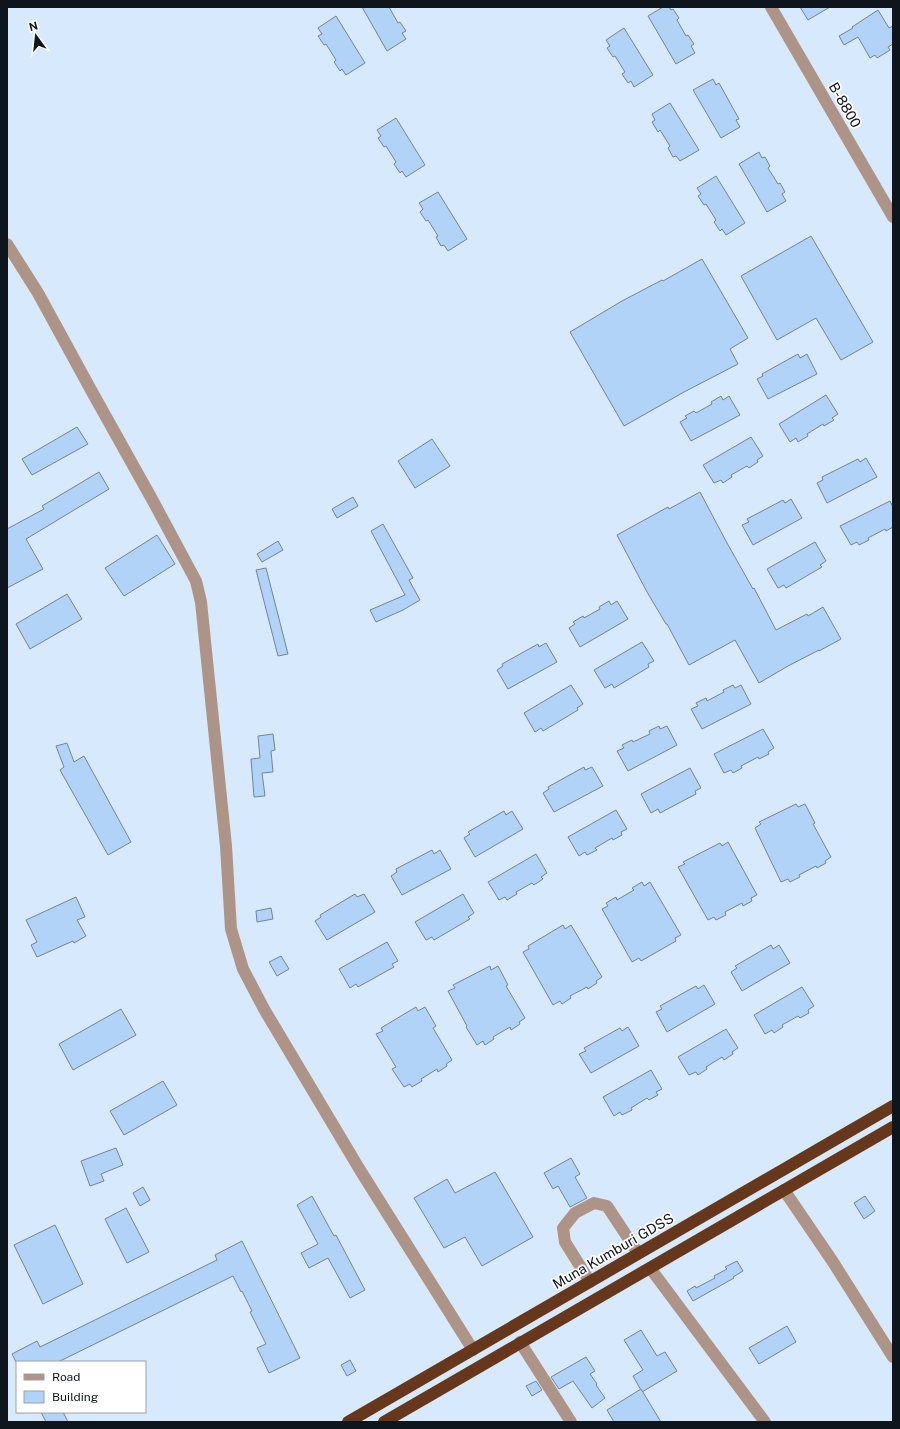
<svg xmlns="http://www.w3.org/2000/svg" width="900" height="1429" font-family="'Public Sans',sans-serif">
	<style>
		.building { fill: #b1d3f8; stroke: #738497 }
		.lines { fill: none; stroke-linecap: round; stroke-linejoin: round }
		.minor { stroke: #ad9487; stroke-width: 12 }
		.highway { stroke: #66371b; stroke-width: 12 }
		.labels { text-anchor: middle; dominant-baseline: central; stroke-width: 3.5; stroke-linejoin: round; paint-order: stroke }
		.street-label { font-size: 14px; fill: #0f151c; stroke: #fff }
	</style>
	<rect width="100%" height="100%" fill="#d6e9fd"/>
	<g class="building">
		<path d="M362,7h27l9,16 2,-1 6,9 -4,2 4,6 -19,12z"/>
		<path d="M663,7h6l2,3 2,-1 6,9 -2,2 9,16 2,-1 6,9 -3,2 4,7 -19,11 -28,-48z"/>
		<path d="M800,7h30l-22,13z"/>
		<path d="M878,10l11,18 4,-2v18l-5,3 2,3 -13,8 -2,-3 -5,3 -12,-21 -14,8 -5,-9 14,-8 -1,-1z"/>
		<path d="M336,16l29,47 -19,12 -4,-6 -2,2 -6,-9 2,-2 -10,-16 -2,1 -6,-9 4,-2 -4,-6z"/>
		<path d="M624,28l29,47 -19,12 -3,-6 -3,2 -6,-9 3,-2 -10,-16 -2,1 -6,-9 3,-2 -4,-6z"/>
		<path d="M713,79l3,6 3,-2 20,36 -3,1 4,7 -19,11 -28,-48z"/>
		<path d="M670,103l29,47 -19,11 -4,-5 -3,1 -5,-9 2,-2 -10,-16 -2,2 -6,-10 3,-2 -3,-6z"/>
		<path d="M396,118l29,47 -19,12 -4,-6 -2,2 -6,-9 2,-2 -10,-16 -2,1 -6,-9 3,-2 -4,-6z"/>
		<path d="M759,152l3,6 3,-1 5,9 -2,2 10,16 2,-1 5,9 -3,2 4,7 -19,11 -28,-48z"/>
		<path d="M716,176l29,47 -19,12 -4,-6 -2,2 -6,-9 2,-2 -10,-16 -2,1 -6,-9 3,-2 -4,-6z"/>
		<path d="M438,192l29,47 -19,12 -4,-6 -3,1 -5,-9 2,-1 -10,-16 -2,1 -6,-9 3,-3 -4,-6z"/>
		<path d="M811,236l62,106 -32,18 -25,-42 -39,22 -36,-64z"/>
		<path d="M702,259l46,79 -18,11 8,15 -54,28 -60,34 -54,-94 52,-31 40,-21 1,1z"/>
		<path d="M798,354l2,4 7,-4 10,20 -49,25 -11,-20 6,-3 -1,-2z"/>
		<path d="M826,395l12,19 -6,4 2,2 -10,6 -1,-2 -16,10 1,2 -10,6 -2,-4 -6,4 -11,-18z"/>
		<path d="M721,396l2,4 6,-4 11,19 -49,26 -11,-19 7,-4 -2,-2 9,-5 2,2 16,-9 -1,-2z"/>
		<path d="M77,427l11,17 -56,31 -10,-16z"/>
		<path d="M751,437l12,19 -6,4 1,2 -9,6 -2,-2 -16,9 1,2 -9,6 -2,-3 -7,3 -11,-18z"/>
		<path d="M432,439l18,27 -35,22 -17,-27z"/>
		<path d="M866,458l11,19 -50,26 -10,-20 6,-3 -1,-3 36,-18 2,3z"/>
		<path d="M99,472l10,17 -83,50 17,30 -36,19v-59l37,-20 -2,-3z"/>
		<path d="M700,492l27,51 26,46 1,-1 22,42 31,-16 1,2 15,-9 18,32 -22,12v-1l-31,16 -29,17 -24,-43 -46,25 -22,-41h-1l-19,-32 -30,-57 51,-28 1,2z"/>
		<path d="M353,497l5,9 -21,12 -5,-9z"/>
		<path d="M791,499l11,19 -49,27 -11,-20 7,-3 -2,-3 36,-19 2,3z"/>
		<path d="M890,501l3,6v20l-7,4 -1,-2 -17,9 1,2 -10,5 -2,-3 -6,3 -11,-19z"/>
		<path d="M383,524l30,54 -4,2 11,20 -17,10 -27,12 -6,-12 35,-15 -34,-64z"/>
		<path d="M157,535l18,29 -51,32 -19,-28z"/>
		<path d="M278,541l5,9 -21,12 -5,-8z"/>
		<path d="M815,542l11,19 -6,4 2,2 -36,21 -2,-3 -6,3 -11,-19z"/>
		<path d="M266,568l22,86 -10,2 -22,-86z"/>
		<path d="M67,594l15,25 -52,30 -14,-25z"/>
		<path d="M609,601l2,4 6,-4 11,18 -48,28 -11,-19 6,-4 -2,-2 10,-6 1,2 16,-9 -1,-2z"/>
		<path d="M642,642l12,19 -6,3 1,3 -35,21 -2,-4 -7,4 -11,-18z"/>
		<path d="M546,643l11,19 -49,27 -11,-19 6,-4 -1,-2 36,-20 1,3z"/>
		<path d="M571,685l12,19 -6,4 1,2 -35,21 -2,-3 -6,4 -11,-19z"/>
		<path d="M733,685l2,3 6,-3 10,19 -49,25 -11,-20 7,-3 -2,-3 10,-5 1,3 17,-9 -1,-2z"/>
		<path d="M659,726l1,3 7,-3 10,19 -49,26 -11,-20 7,-3 -2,-3 10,-5 1,2 17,-8 -1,-3z"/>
		<path d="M763,729l11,19 -6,4 1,2 -10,5 -1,-2 -17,9 1,2 -9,5 -2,-3 -7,3 -10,-19z"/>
		<path d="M273,734l2,16 -4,1 2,21 -11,1 3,23 -11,1 -3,-38 9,-1 -2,-22z"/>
		<path d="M67,743l7,19 10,-6 47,86 -23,13 -48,-85 4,-3 -8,-21z"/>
		<path d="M584,767l1,3 7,-3 11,19 -49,26 -11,-19 6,-4 -1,-2z"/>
		<path d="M690,768l11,20 -6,3 1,3 -36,19 -2,-4 -7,4 -10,-19z"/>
		<path d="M796,804l2,3 7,-3 10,19 -2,1 18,33 -6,4 1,2 -9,5 -1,-2 -17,9 1,2 -10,5 -2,-3 -7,3 -26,-54 6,-4 -2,-2z"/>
		<path d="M616,810l11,19 -6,3 1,3 -9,5 -1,-2 -17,10 2,2 -10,5 -2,-3 -6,4 -11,-19z"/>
		<path d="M504,811l2,4 6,-4 11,18 -48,28 -11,-19 6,-4 -2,-2z"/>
		<path d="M728,842l29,53 -6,3 1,3 -9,5 -1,-3 -17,9 1,3 -10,5 -2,-3 -6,3 -30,-53 7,-3 -2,-2 37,-19 2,3z"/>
		<path d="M432,850l2,4 6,-4 11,19 -49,26 -11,-19 6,-4 -1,-3z"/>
		<path d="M536,854l11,19 -6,4 2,2 -9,6 -2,-2 -16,9 1,2 -10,6 -2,-3 -6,3 -11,-18z"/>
		<path d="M642,882l2,4 6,-4 31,53 -6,3 1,3 -35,20 -2,-3 -7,4 -30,-53 6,-3 -2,-3 10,-6 1,3 17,-10 -2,-2z"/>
		<path d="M355,894l2,3 7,-3 11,18 -48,28 -12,-19 6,-4 -1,-2z"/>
		<path d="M463,894l11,19 -6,4 2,2 -36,21 -2,-3 -6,3 -11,-18z"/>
		<path d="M76,897l9,20 -8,3 9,16 -12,7 -1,-2 -36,16 -6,-12 6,-3 -11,-22z"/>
		<path d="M271,908l2,11 -16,3 -1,-11z"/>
		<path d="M563,925l2,4 6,-4 31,52 -6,4 1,2 -9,6 -1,-2 -17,9 1,2 -9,6 -2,-3 -7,4 -30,-53 6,-3 -1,-3z"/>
		<path d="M387,942l11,19 -6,3 2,3 -36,20 -2,-3 -6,4 -11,-19z"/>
		<path d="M771,945l2,4 6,-4 11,18 -48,28 -11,-19 6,-4 -2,-2z"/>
		<path d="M281,956l8,13 -12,7 -8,-14z"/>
		<path d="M490,966l1,4 7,-4 10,19 -2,1 19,32 -6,4 1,2 -9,6 -1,-3 -17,10 1,2 -9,6 -2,-4 -6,4 -11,-18 1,-1 -19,-35 7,-3 -2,-3z"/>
		<path d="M704,985l11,19 -48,28 -11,-20 6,-3 -2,-3 36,-20 2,3z"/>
		<path d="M802,987l12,19 -6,4 1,3 -9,5 -2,-2 -16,9 1,2 -9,6 -2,-3 -7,4 -11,-19z"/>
		<path d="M416,1007l2,4 7,-4 11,19 -3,2 19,32 -6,4 1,2 -9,6 -1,-3 -16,10 1,2 -10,6 -2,-3 -6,3 -12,-18 4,-2 -20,-33 7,-3 -2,-3z"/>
		<path d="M121,1009l15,26 -63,35 -14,-26z"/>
		<path d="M628,1027l11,19 -48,27 -12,-19 7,-3 -2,-3 36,-20 2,3z"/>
		<path d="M726,1029l12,19 -6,4 1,2 -9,6 -2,-3 -16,10 1,2 -9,6 -2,-3 -7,3 -11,-18z"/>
		<path d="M651,1070l11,19 -6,3 2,3 -9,5 -2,-2 -16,10 1,2 -10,5 -2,-3 -6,4 -11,-19z"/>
		<path d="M163,1081l14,24 -53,30 -14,-24z"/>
		<path d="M116,1148l7,17 -22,9 3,7 -14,5 -9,-25z"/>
		<path d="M571,1158l9,16 -5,3 12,21 -17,9 -12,-21 -5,3 -9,-16z"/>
		<path d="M495,1172l38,65 -51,29 -17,-29 -21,11 -30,-50 33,-19 8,14z"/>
		<path d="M143,1187l7,13 -10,6 -7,-13z"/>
		<path d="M312,1196l22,40 2,-1 29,55 -15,8 -22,-40 -19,10 -8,-15 17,-9 -21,-39z"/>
		<path d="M865,1196l10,15 -11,8 -10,-16z"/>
		<path d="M126,1208l23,44 -22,11 -22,-44z"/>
		<path d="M55,1225l28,59 -40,20 -29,-59z"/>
		<path d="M242,1241l58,117 -31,15 -12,-25 9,-4 -16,-32 2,-1 -10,-20 -1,1 -8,-16 -175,86h-42l-4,-8 25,-13 3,6 177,-87 -2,-5z"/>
		<path d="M737,1261l6,10 -10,6 1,1 -41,23 -6,-10 8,-5 1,2 19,-10 -1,-2 13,-7 -2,-2z"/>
		<path d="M787,1326l9,16 -37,22 -10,-16z"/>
		<path d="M641,1330l16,26 8,-4 12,19 -35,21 -9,-16 10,-6 -19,-30z"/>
		<path d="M586,1357l9,14 -5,3 7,10 -1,1 9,13 -13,10 -19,-27 -14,8 -8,-12z"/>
		<path d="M350,1360l6,11 -9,5 -6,-11z"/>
		<path d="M536,1381l6,9 -10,6 -6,-10z"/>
		<path d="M641,1389l20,33h-47l-7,-12z"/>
		<path d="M41,1412h22l5,10h-22z"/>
	</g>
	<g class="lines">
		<g class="minor">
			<path d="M771,7l122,210"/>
			<path d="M7,244l31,49 53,97 62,111 43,80 5,21 25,244 5,83 12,40 21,40 96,161 113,180"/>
			<path d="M784,1190l49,72 60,95"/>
			<path d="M650,1268l115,154"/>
			<path d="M590,1282l-25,-40 -2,-14 12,-15 19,-10 13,3 31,47"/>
			<path d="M520,1342l51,80"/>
		</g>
		<g class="highway">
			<path d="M348,1422l545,-316"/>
			<path d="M384,1422l509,-295"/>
		</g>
	</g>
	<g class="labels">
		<g class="street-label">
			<text transform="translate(845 105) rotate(60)">B-8800</text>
			<text transform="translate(613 1251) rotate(-30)">Muna Kumburi GDSS</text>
		</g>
	</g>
	<rect width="900" height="1429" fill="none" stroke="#0f151c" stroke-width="16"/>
	<rect x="16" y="1361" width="130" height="52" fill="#ffffff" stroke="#9fa1a4"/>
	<rect x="24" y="1374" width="20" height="6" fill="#ad9487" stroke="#9fa1a4"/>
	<text x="52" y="1381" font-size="12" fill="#0f151c">Road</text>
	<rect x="24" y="1391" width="20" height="12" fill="#b1d3f8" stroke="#9fa1a4"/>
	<text x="52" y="1401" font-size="12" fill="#0f151c">Building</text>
	<g transform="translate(36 36) rotate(345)" stroke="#ffffff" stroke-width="3" paint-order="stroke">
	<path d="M0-3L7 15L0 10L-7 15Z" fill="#0f151c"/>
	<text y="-6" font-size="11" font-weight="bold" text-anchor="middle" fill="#0f151c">N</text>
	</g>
</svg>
